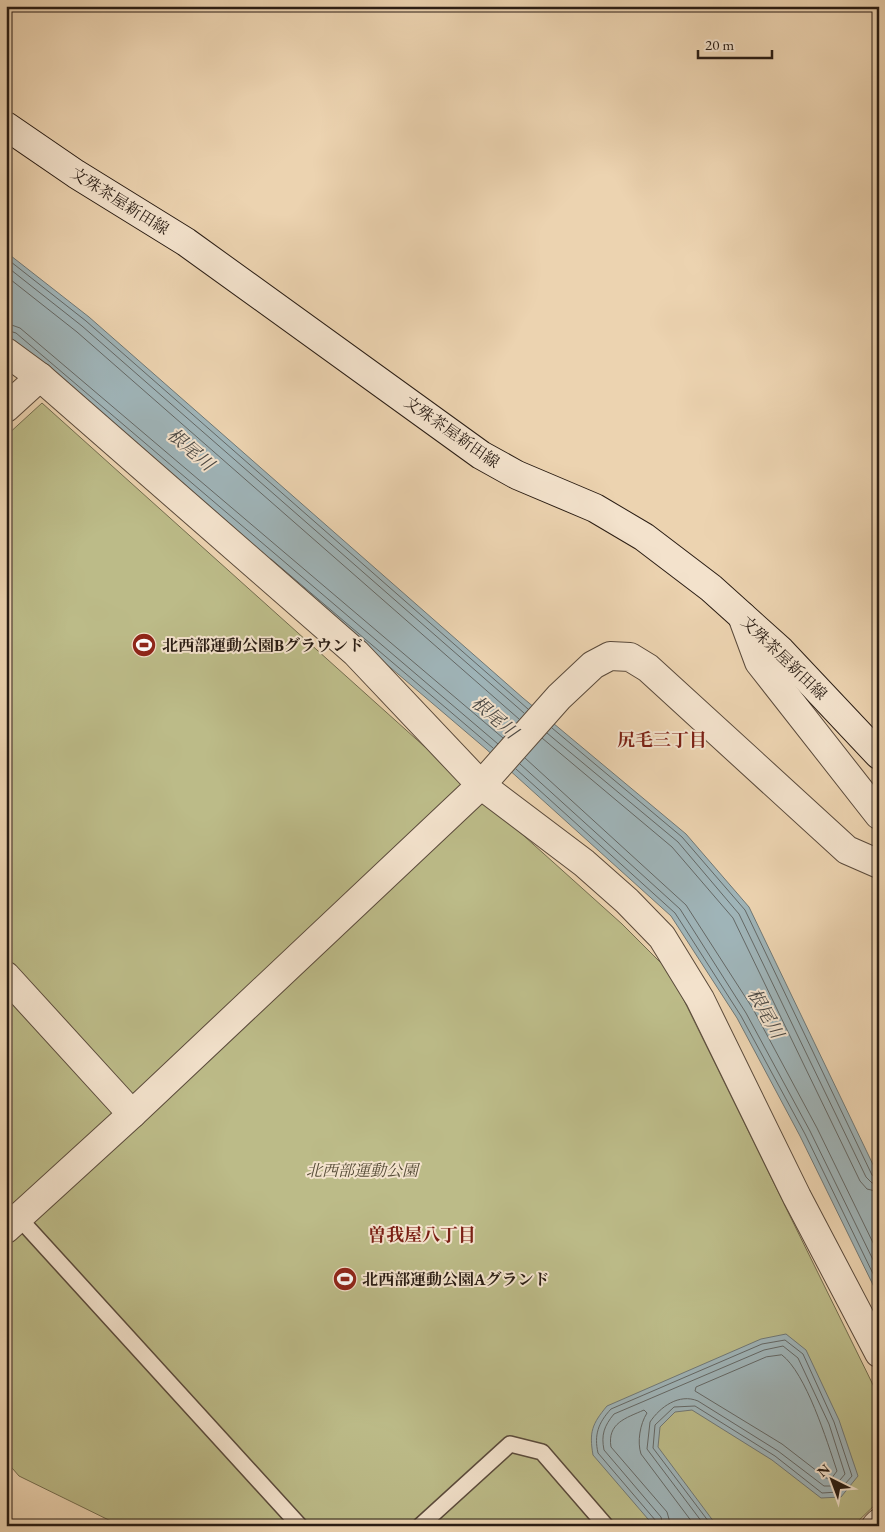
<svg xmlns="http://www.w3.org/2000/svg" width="885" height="1532" font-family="'EB Garamond','Noto Serif JP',serif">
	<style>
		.green { fill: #bcbb88; stroke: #736c4e }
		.water { fill: #9fb4b8; stroke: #707876 }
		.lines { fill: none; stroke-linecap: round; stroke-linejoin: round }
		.shore { stroke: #646866; stroke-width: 1 }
		.service-casing { stroke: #5a4a3b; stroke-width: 18 }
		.minor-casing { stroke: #5a4a3b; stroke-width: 30 }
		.secondary-casing { stroke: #2a1d14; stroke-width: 30 }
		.service { stroke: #f3e2cc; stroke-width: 15 }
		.minor { stroke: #f3e2cc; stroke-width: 28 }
		.secondary { stroke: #f3e2cc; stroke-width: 28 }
		.labels { text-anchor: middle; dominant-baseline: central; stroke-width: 4; stroke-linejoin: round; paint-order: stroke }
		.street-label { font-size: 16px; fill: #2a1d14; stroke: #f3e2cc }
		.poi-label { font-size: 16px; font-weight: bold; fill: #2a1d14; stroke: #f3e2cc; text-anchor: start }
		.park-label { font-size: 16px; font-style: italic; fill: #564c37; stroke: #f3e2cc }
		.water-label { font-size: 18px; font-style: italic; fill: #4d4a45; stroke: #f3e2cc }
		.neighbourhood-label { font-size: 18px; font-weight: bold; fill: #7a1f14; stroke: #f3e2cc }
	</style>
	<rect width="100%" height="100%" fill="#ecd3b0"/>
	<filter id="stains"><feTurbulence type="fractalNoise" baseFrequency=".004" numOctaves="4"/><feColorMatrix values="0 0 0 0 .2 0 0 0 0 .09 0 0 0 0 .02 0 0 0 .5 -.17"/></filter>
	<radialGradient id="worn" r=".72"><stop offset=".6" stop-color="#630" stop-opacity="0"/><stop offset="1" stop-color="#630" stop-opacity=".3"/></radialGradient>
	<path class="green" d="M42,403l580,521 48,48 209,425v104l-26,25h-732l-102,-50 -13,-15v-1025z"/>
	<g class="water">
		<path d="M6,252l83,65 434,381 163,136 63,73 130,270v120l-79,-161 -63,-118 -66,-102 -185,-167 -480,-409z"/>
		<path d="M786,1334l20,16 33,70 19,56 -17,21 -20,1 -49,-38 -80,-50 -17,2 -15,15 -2,20 59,79h-63l-61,-71c-4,-23 -1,-31 14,-49l154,-67z"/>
	</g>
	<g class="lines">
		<g class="shore">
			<path d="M6,258l80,63 442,388"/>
			<path d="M6,266l76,60 442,387"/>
			<path d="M6,276l71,56 442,387"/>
			<path d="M6,323l14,5 483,410"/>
			<path d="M6,330l10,3 482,411"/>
			<path d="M271,559l222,189"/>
			<path d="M552,728l130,109 63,73 127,265 7,3"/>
			<path d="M547,733l131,109 61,72 127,263 6,6 7,1"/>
			<path d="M542,738l130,109 61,71 127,263 7,8 12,3"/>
			<path d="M525,758l161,147 67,104 64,119 62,127"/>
			<path d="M520,764l160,145 66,104 64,118 69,141"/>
			<path d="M516,769l159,144 66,103 64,118 74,152"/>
			<path d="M782,1355c24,18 45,86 55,116l-6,8 -5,-1 -44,-34 -87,-53 1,-4 70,-30z"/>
			<path d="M657,1526l-1,-5 -58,-68c-4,-18 0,-30 13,-44l151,-65 23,-4 18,14 31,68 18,54 -14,16 -16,1 -47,-37 -80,-50 -21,1 -19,18 -2,23 59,78"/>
			<path d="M663,1526l-2,-9 -57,-67c-3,-15 0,-24 10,-36l150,-64 19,-4 15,12 31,66 16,50 -10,12h-11l-46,-35 -80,-50c-19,-8 -38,6 -48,21l-3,27 58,77"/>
			<path d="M671,1526l-4,-14 -56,-65c-4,-24 15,-29 33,-37l3,3c-7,11 -10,29 -6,41l54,72"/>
		</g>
		<g class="service-casing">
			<g id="service">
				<path d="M19,1218l281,308"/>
				<path d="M420,1526l90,-82 32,8 64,74"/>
			</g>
		</g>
		<g class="minor-casing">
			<g id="minor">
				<path d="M6,352l34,25 316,276 125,132 103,78 43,38 35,36 38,62 97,198 82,156"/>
				<path d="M6,408l34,-31"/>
				<path d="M742,616l17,46 120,153"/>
				<path d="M6,976l126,138"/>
				<path d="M6,1229l126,-115 349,-329 78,-88 34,-32 17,-9 20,1 18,11 199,182 32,14"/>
				<path d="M876,1526l3,-3"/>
			</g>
		</g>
		<g class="secondary-casing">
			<path id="secondary" d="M6,126l70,48 110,68 295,213 36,20 78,33 49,29 67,51 70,63 98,104"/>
		</g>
		<use href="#service" class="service"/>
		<use href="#minor" class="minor"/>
		<use href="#secondary" class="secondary"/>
	</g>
	<defs>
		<g id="stadium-disc" transform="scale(1.25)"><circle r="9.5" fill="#8f2418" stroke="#f3e2cc"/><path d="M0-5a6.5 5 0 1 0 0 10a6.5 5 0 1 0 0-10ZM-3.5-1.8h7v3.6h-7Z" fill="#fff"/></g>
	</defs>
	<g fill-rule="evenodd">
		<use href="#stadium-disc" x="144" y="645"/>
		<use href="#stadium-disc" x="345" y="1279"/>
	</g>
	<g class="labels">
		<g class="street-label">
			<text transform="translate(120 201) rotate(32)">文殊茶屋新田線</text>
			<text transform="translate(452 432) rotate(35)">文殊茶屋新田線</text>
			<text transform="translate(784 658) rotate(44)">文殊茶屋新田線</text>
		</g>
		<g class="poi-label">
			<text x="162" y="645">北西部運動公園Bグラウンド</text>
			<text x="362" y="1279">北西部運動公園Aグランド</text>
		</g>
		<g class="park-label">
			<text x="362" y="1170">北西部運動公園</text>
		</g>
		<g class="water-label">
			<text transform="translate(191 449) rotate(41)">根尾川</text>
			<text transform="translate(495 717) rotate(41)">根尾川</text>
			<text transform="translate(766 1013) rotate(61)">根尾川</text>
		</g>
		<g class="neighbourhood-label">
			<text x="662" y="739">尻毛三丁目</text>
			<text x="422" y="1234">曽我屋八丁目</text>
		</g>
	</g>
	<rect width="885" height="1532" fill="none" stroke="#ecd3b0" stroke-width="25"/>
	<rect x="8" y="8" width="870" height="1517" fill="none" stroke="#2a1d14" stroke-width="2.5"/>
	<rect x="12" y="12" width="860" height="1507" fill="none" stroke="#2a1d14"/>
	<g transform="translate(832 1480) rotate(318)" stroke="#f3e2cc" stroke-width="4" paint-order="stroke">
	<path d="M0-4L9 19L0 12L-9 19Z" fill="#2a1d14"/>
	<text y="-8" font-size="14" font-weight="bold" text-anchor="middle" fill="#2a1d14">N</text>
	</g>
	<path d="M698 50v8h74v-8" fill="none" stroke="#2a1d14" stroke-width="2.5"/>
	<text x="705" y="50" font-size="15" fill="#2a1d14" stroke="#f3e2cc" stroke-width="4" paint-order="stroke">20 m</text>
	<rect width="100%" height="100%" filter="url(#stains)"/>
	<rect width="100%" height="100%" fill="url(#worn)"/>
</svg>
